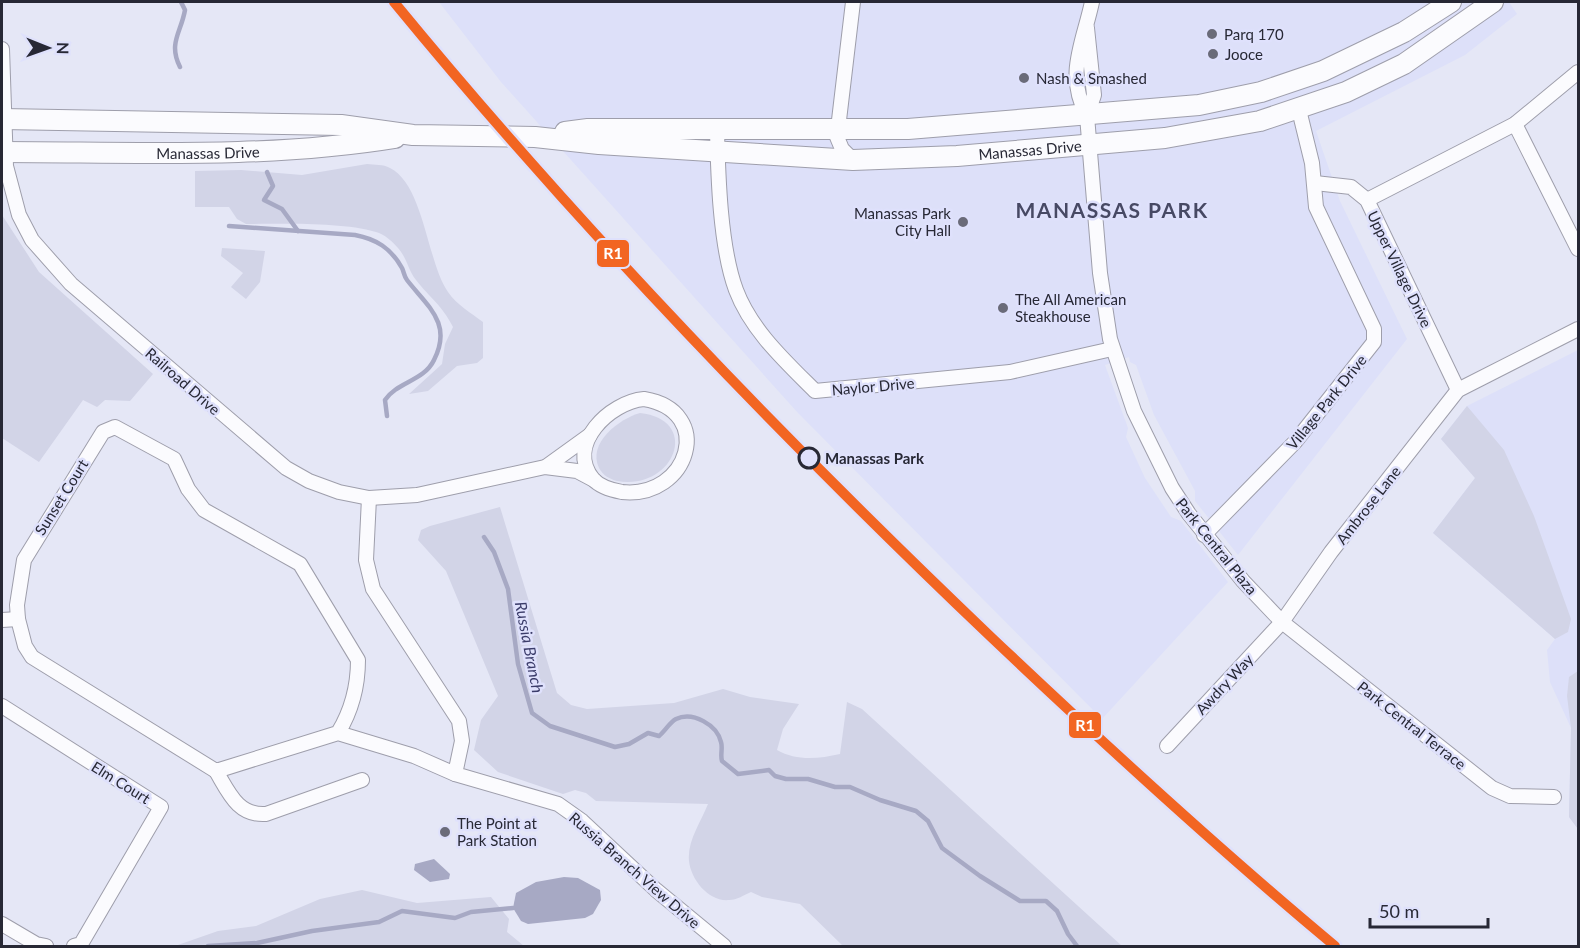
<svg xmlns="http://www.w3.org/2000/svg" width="1580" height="948" font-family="Lato,sans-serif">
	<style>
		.built { fill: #dde0f9 }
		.green { fill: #d2d4e7 }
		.water { fill: #a7a9c4 }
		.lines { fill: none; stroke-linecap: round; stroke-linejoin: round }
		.stream { stroke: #a7a9c4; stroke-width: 4.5 }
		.street-casing { stroke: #9e9eab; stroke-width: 16 }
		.secondary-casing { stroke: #9e9eab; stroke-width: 22 }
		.street { stroke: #fbfbfe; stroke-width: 14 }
		.secondary { stroke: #fbfbfe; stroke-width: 20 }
		.rail-1-casing { stroke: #dfe1fc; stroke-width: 15 }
		.rail-1 { stroke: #f26522; stroke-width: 10 }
		.poi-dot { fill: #6a6b79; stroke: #dfe1fc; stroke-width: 2 }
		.stop-dot { fill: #dfe1fc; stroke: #272835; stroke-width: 3 }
		.labels { text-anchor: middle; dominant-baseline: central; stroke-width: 5; stroke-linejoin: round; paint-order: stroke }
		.poi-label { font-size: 15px; fill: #272835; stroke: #dfe1fc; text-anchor: start }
		.street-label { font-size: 15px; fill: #272835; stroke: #dfe1fc }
		.stop-label { font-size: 15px; font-weight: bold; fill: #272835; stroke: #dfe1fc; text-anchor: start }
		.water-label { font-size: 16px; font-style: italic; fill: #3b3c6a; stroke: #dfe1fc }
		.district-label { font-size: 21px; font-weight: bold; letter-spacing: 1.5px; fill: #474964; stroke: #dfe1fc }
		.line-badge { stroke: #dfe1fc; stroke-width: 2 }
		.badge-label { font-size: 16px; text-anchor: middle; font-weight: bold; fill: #fff }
	</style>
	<rect width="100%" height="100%" fill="#e5e7f6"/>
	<g class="built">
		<path d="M439,2h1070l8,12 -52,41 -149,76 24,70 67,138 -169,216 -43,-54v-10l-41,-76 -18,-50 -6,-3 -1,-5 -24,8 23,63 -2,9 19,41 26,39 10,4 47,61 -126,137 -304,-306 -297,-331z"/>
		<path d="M1578,350v479l-9,-12 2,-89 -21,-46 -3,-32 8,-11 -122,-106 42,-55 -34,-39 26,-33z"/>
	</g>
	<g class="green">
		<path d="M367,164c8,1 16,0 23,4 34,17 37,94 58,124 9,13 23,21 35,30v36l-6,5 -20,3 -29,25 -19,3 33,-30 3,-20 8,-17c-11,-22 -23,-29 -37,-47 -8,-10 -9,-22 -18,-32 -5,-6 -14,-14 -22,-16 -35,-10 -92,-8 -130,-8l-9,-5 -8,-12h-34v-36l46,-1 61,5z"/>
		<path d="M2,215l37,57 114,102 -23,27 -25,-1 -8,7 -14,-7 -44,62 -37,-24z"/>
		<path d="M222,248l43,3 -5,31 -14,17 -15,-12 12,-14 -22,-17z"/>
		<path d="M1467,406l37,44 30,66 37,103 -3,13 -13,7 -122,-106 42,-55 -34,-39z"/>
		<path d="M640,413c62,7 34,78 -23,68 -8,-2 -14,-6 -18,-13 -12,-25 20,-49 41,-55z"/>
		<path d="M500,507l57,186 14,12 16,4 87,-6 49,-14 27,8 49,7 -16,25 -6,21c19,11 41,9 63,4l7,-52 15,7 260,237h-279l-43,-42 -38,-7 -11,-5c-7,3 -14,8 -22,8 -20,2 -38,-20 -40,-39 -2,-20 12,-39 19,-57l-112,-3 -10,-8 -11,-3 -12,4 -65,-22 -24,-22 7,-30 17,-24 -52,-125 -28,-31 3,-10 9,-4z"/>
		<path d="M1578,671v158l-9,-12 2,-89 -4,-32 2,-19z"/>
		<path d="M362,890l55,13 74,-6 18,22 -2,13 17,14h-349l43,-15 38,-5 64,-27z"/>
	</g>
	<g class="water">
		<path d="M434,859l16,15 -1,5 -19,3 -16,-12 1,-6z"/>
		<path d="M564,877l14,1 22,12 1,10 -8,14 -8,4 -57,6 -7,-3 -8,-13 3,-15 20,-11z"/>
	</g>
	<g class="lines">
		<g class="stream">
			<path d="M180,67c-12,-24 1,-34 5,-57l-4,-8"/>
			<path d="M267,172l6,14 -9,14 18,9 16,22"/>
			<path d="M229,226l126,9c21,4 36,13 47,33 2,4 2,8 5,12 20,26 46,43 27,80 -10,21 -37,22 -49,40l2,16"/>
			<path d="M484,537l10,15 14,37 10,75 14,49 18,13 65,21 14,-3 19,-11 11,3c6,-5 11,-14 17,-17 17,-8 41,6 45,23 2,6 -1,13 1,19l16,13 31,-4 6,6 11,3h22l27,8h15l30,13 36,11 12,10 14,27 38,28 40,25h26l11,10 11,23 9,12"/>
			<path d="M208,946l49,-3 55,-12 67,-9 23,-11 53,7 16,-6 42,-4"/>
		</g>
		<g class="street-casing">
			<g id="street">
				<path d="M853,2l-16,135 5,12 11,11"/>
				<path d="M1092,2c-9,42 -27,72 -5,114l13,157 10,66 24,72 38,77 17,26 54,67 39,41 210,166 18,8 44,1"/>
				<path d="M1087,28l7,67 -7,21"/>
				<path d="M2,49l4,117 13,49 13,25 39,44 215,184 23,13 30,11 30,6 48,-3 128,-28 32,4 17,9"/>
				<path d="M1515,124l63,125"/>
				<path d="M717,129c1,46 3,118 19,161 15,40 49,71 79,101l195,-19 102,-23"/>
				<path d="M1315,183l36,4 16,13 91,190"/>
				<path d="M1367,200l148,-76 63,-52"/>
				<path d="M644,399c72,12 45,100 -22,93 -11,-2 -22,-5 -29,-13 -28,-34 17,-77 51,-80z"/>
				<path d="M547,466l43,-31"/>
				<path d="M369,498l-3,62 7,29 86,132 3,20 -7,33 103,30 24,17 74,69 68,56"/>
				<path d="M1204,535l91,-93 79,-100v-13l-58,-122 -4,-44 -13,-53"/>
				<path d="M2,620l16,-1"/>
				<path d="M2,706l159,101 -80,137 -7,2"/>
				<path d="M338,733c14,-23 20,-46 20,-73l-58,-96 -96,-54 -16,-21 -14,-30 -59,-32 -12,5 -79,128 -7,45 1,14 7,27 7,11 184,114 122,-38 76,23 41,18"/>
				<path d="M1167,746l115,-124 49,-70 127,-162 120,-61"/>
				<path d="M216,771c13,22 22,45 50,43l96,-34"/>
				<path d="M2,924l34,20 10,2"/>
			</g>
		</g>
		<g class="secondary-casing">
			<g id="secondary">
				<path id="s1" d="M2,119l339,6 72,10 122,2 64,7 254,16 104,-4 208,-18 95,-17 86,-29 58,-28 89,-62"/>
				<path d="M565,132l23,-3h320l291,-24 62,-13 62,-21 81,-39 47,-30"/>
				<path id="s2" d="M2,152c130,0 264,7 393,-14"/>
			</g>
		</g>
		<use href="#street" class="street"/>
		<use href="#secondary" class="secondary"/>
		<g class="rail-1-casing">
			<path id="rail-1" d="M394,2c184,224 386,434 597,635 112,106 225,210 344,309"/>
		</g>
		<use href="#rail-1" class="rail-1"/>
	</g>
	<g class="poi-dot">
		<circle cx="1212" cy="34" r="6"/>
		<circle cx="1213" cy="54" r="6"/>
		<circle cx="1024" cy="78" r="6"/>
		<circle cx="963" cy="222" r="6"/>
		<circle cx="1003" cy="308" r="6"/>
		<circle cx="445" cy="832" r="6"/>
	</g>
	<circle class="stop-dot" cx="809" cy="458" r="10"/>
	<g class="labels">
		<g class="poi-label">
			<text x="1224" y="34">Parq 170</text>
			<text x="1225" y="54">Jooce</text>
			<text x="1036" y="78">Nash &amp; Smashed</text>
			<text x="951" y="213" text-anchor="end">Manassas Park<tspan x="951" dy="17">City Hall</tspan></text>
			<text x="1015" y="299">The All American<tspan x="1015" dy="17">Steakhouse</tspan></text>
			<text x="457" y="823">The Point at<tspan x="457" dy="17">Park Station</tspan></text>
		</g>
		<g class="street-label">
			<text stroke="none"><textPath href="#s1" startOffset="1030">Manassas Drive</textPath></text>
			<text stroke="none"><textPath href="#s2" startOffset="206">Manassas Drive</textPath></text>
			<text transform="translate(1400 269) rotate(64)">Upper Village Drive</text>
			<text transform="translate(183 381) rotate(41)">Railroad Drive</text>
			<text transform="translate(873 386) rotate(-5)">Naylor Drive</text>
			<text transform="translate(1326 402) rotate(-51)">Village Park Drive</text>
			<text transform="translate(61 497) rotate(-58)">Sunset Court</text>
			<text transform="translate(1368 505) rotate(-52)">Ambrose Lane</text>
			<text transform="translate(1217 546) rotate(51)">Park Central Plaza</text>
			<text transform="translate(1224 684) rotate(-47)">Awdry Way</text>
			<text transform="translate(1412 725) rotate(38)">Park Central Terrace</text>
			<text transform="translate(121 782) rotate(32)">Elm Court</text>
			<text transform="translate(635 870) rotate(41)">Russia Branch View Drive</text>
		</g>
		<g class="stop-label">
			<text x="825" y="458">Manassas Park</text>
		</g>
		<g class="water-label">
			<text transform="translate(530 647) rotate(79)">Russia Branch</text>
		</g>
		<g class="district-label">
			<text x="1112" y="209">MANASSAS PARK</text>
		</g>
	</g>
	<g class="line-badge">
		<rect x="596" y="239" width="34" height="29" rx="6" fill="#f26522"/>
		<rect x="1068" y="711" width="34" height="28" rx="6" fill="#f26522"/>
	</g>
	<g class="badge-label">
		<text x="613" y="259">R1</text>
		<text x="1085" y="731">R1</text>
	</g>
	<rect width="1580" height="948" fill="none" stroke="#272835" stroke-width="6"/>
	<g transform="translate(48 48) rotate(91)" stroke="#dfe1fc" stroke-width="4.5" paint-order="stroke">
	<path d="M0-4.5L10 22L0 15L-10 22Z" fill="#272835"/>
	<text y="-9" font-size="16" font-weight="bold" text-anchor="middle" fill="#272835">N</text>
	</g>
	<path d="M1370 918v9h118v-9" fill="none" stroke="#272835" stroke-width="3"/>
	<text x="1379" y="918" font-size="18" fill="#272835" stroke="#dfe1fc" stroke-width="4.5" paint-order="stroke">50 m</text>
</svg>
